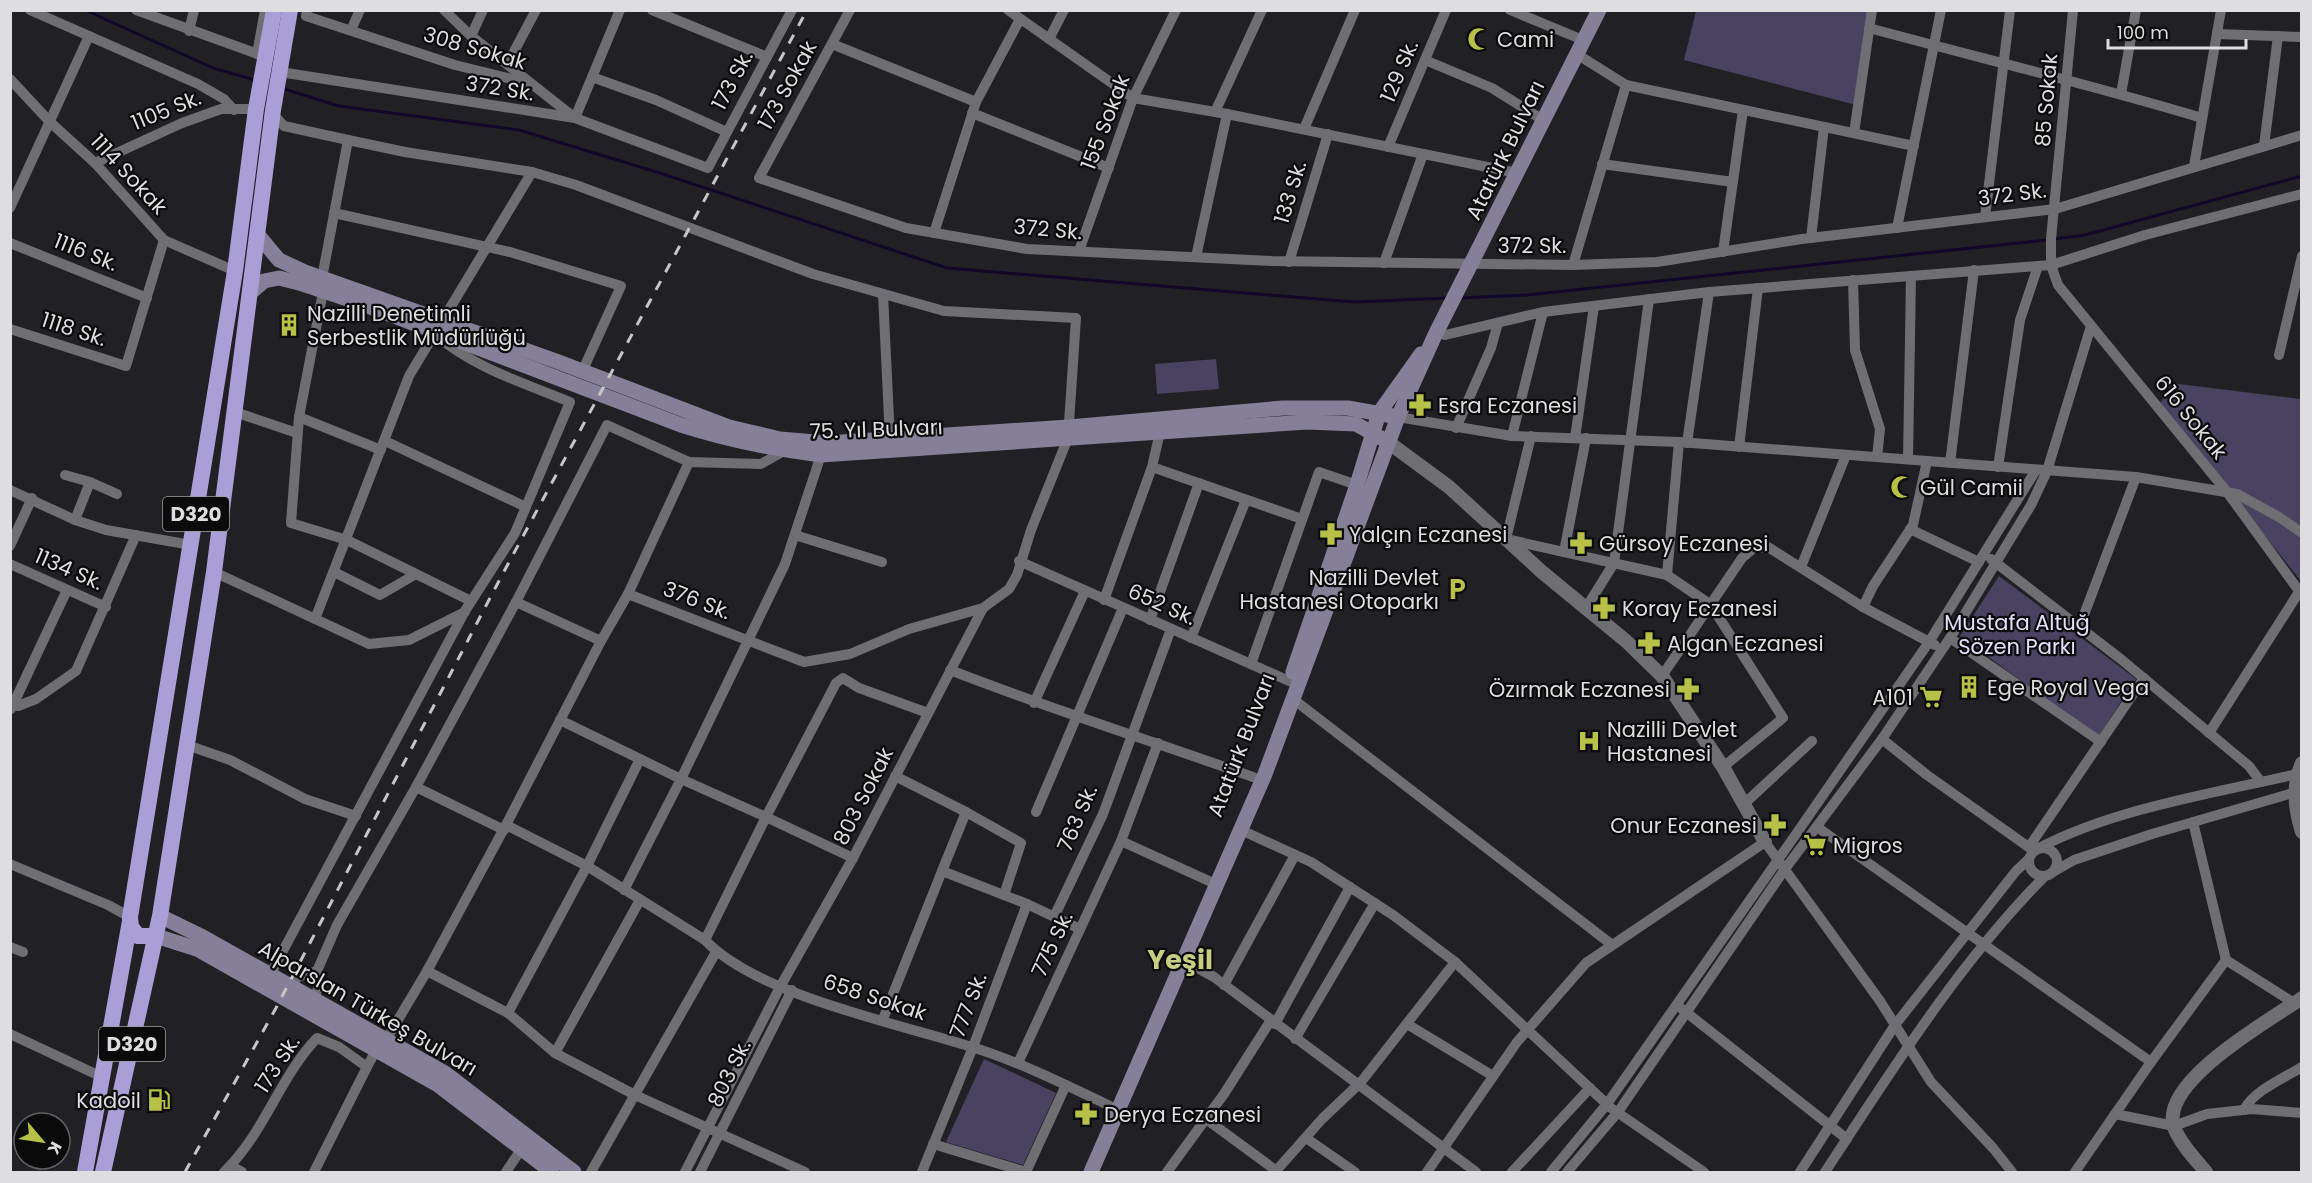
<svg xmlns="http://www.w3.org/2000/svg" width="2312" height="1183" font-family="Poppins,sans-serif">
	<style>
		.green { fill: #494361 }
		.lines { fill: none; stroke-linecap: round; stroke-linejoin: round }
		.stream { stroke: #120729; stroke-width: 3 }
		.minor { stroke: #6f6e73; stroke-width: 10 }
		.tertiary { stroke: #6f6e73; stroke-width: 14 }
		.secondary { stroke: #858098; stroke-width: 15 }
		.trunk { stroke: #aa9ed6; stroke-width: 16 }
		.rail { stroke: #c6c6c9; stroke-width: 3; stroke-dasharray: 10 10; stroke-linecap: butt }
		.labels { text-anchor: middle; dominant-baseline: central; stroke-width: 4.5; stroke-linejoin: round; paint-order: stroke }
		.shield { fill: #0b0b0c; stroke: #9f9ea0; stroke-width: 1.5 }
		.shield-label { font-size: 20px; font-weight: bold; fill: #dedde0 }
		.poi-label { font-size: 21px; fill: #dedde0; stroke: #0b0b0c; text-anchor: start }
		.street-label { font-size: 21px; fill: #dedde0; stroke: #0b0b0c }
		.park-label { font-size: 21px; fill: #e3dffa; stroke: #0b0b0c }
		.district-label { font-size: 27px; font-weight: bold; fill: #c6ce81; stroke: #0b0b0c }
	</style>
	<rect width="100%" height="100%" fill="#212125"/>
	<g class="green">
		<path d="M1696,11h172l-12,94 -172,-45z"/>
		<path d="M1216,359l3,30 -62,5 -2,-30z"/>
		<path d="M2171,383l129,16 1,-3v185l-141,-177z"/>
		<path d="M1999,576l137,103 -38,58 -138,-101z"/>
		<path d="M984,1059l72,34 -33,72 -77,-23z"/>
	</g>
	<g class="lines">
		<g class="stream">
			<path d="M85,10l128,58 42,12"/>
			<path d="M281,88l58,18 180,24 144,44 284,94 407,34 93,-4"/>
			<path d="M2054,239l31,-4 217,-59"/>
			<path d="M1460,298l67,-3 520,-55"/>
		</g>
		<g class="minor">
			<path d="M30,10l168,74 26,15 10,11"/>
			<path d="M136,10l130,47"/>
			<path d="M307,10l-1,6 149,49 73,18"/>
			<path d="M444,10l27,26 104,82 45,-108"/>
			<path d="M652,10l115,47"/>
			<path d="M850,10l-91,168 147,50 121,21 244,12 302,4 84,-3 145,-23 253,-30 247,-74"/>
			<path d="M1008,10l125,88 94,16 290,59"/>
			<path d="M1510,10l73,30"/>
			<path d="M2073,10l-22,229v26l7,20 169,207 75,103"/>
			<path d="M1869,28c111,30 223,57 333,90"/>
			<path d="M351,30l9,-20"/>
			<path d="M189,31l5,-21"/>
			<path d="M2217,34l85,3"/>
			<path d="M471,36l12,-26"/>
			<path d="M1049,39l15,-29"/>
			<path d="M832,44l144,58"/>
			<path d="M1575,53l51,32 288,61"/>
			<path d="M257,54l8,-44"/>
			<path d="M1425,60l67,28 51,32"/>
			<path d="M508,63l28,-53"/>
			<path d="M280,72l295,46 133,50 84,-158"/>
			<path d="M592,77l64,23 71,32"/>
			<path d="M10,79l40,43 45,41 69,77 71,31"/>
			<path d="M2121,94l15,-84"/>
			<path d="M1215,112l47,-102"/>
			<path d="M972,113l137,55"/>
			<path d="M274,115l10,11 64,14 57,12 127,20 44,13 237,89 131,37 132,7 -8,120 -37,92 -14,45 -8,14 -26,19 -130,250 -73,129 -95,185"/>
			<path d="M1304,129l51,-119"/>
			<path d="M1854,133l18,-123"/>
			<path d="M2264,146l14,-110"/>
			<path d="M1388,147l58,-137"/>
			<path d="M95,163l87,-40 39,-14h35"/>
			<path d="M1602,164l131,18"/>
			<path d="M2194,166l27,-156"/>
			<path d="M10,208l79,-172"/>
			<path d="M334,213l176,39 111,34 -39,86"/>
			<path d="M1985,217l25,-207"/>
			<path d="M1897,228l44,-218"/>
			<path d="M934,233l42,-131 44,-83"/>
			<path d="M1811,238l13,-111"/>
			<path d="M10,243l137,55"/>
			<path d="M1079,251l54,-153 43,-88"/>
			<path d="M1723,252l20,-142"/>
			<path d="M1196,257l31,-143"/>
			<path d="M1289,262l39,-128"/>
			<path d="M1384,263l39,-109"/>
			<path d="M1573,265l53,-180"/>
			<path d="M322,278l26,-138"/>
			<path d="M1853,280l2,70 25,79 -3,28"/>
			<path d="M323,292l-24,125 -8,106 56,17 124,61"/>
			<path d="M883,294l7,145"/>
			<path d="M10,329l116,37 38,-126"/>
			<path d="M1437,332l8,3 98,-23 166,-20 342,-27 94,-30 157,-41"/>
			<path d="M2279,355l23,-99"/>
			<path d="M235,412l62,21"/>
			<path d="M299,417l82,33"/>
			<path d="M1398,417l114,19 167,6 457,35 101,17 42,23 23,16"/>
			<path d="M1456,428l35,-80 7,-25"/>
			<path d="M1160,432l-8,35 150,52"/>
			<path d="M1512,436l31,-124"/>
			<path d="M1531,436l-25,103 161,36 44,30 72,113 -60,49"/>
			<path d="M1575,438l19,-132"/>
			<path d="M385,441l141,66"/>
			<path d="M1687,443l22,-151"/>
			<path d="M1739,447l19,-159"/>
			<path d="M784,451l-23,13 -72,-2 -61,132 176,68 46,-8 59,-25 74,-21"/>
			<path d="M821,455l-36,109 -104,215 85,38 70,-134 7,-5 16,10 69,25"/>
			<path d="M1908,459l3,-183"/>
			<path d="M1950,463l24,-193"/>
			<path d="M1998,467l22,-147 18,-54"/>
			<path d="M65,475l25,7 27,12"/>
			<path d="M10,490l65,30 31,10 85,15"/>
			<path d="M75,520l15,-38"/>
			<path d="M1910,529l69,33"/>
			<path d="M795,535l87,27"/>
			<path d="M10,546l22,-48"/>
			<path d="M1564,552l22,-114"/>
			<path d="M1991,559l131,101 127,106 12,16"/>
			<path d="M1019,561l270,120"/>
			<path d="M10,564l96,43"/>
			<path d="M1801,567l45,-112"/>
			<path d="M214,572l155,72 40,-4 56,-28"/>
			<path d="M334,572l46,23 36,-21"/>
			<path d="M1667,575l12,-133"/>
			<path d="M1104,600l48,-133"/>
			<path d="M1863,607l10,-21 40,-61 14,-64"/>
			<path d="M1586,608l28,-45 35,-264"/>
			<path d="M315,619l94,-243 123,-204"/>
			<path d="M1150,620l49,-137"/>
			<path d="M2079,628l57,-151"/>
			<path d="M1191,638l55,-138"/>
			<path d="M1950,638l151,104"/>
			<path d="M601,641l-85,-39 91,-177 82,37"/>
			<path d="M1251,664l68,-192 38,13"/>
			<path d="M950,670c100,39 202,71 303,107"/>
			<path d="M1662,676l80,-118 12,-10 14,-1 95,60 72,38"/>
			<path d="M1293,699l318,245"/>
			<path d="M10,703l8,3 18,-7 40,-28 60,-136"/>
			<path d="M1034,703l51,-112"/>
			<path d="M11,709l56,-119"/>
			<path d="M560,720l121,59 -57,111"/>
			<path d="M2209,733l90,-141"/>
			<path d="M1882,739l45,36 107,76"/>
			<path d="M1158,743l-37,98 88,40"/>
			<path d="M187,745l43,15 75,39 51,17"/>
			<path d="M895,776l71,36"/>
			<path d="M416,787l100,-185"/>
			<path d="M1744,804l68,-63"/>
			<path d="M1036,812l87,-204"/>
			<path d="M2193,822l33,138 68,43"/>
			<path d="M506,825l95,-184 27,-47"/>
			<path d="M1817,827l334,235"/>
			<path d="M1241,830l70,32 82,53 62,47 156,146 93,64"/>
			<path d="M2029,847l115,-169"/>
			<circle cx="2043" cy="862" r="14"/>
			<path d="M2039,848c74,-39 175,-55 258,-74"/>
			<path d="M10,864l98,41 22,12"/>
			<path d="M942,871l24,-59 55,31 -17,52"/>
			<path d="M2053,872l21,-12 78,-26 144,-42"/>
			<path d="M1054,917l49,-103 68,-185"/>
			<path d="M705,940l61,-123 87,41"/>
			<path d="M10,947l13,5"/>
			<path d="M1185,961l29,16 262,195"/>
			<path d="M270,975l195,-364 50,-78 55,-131c-46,-19 -96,-34 -134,-67"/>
			<path d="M1224,985l71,-130"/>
			<path d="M293,987l4,-10 20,-6"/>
			<path d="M314,999l7,-18 -4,-10 20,-46 79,-138 88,43"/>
			<path d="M1682,1009l165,130"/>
			<path d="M508,1013l-81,-42 79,-146 81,41 53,-107"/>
			<path d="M883,1019l59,-148 85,33"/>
			<path d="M1275,1024l75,-137"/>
			<path d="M1407,1024l86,52"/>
			<path d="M10,1034l92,43"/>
			<path d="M1295,1039l80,-136"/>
			<path d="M386,1040l41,-69"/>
			<path d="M555,1053l85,-153"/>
			<path d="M1018,1063l103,-222"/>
			<path d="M2244,1110c9,-19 40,-32 58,-43"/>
			<path d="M2115,1114l59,12 33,-12 45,-5 50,4"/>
			<path d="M1206,1119l72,53"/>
			<path d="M1306,1138l49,34"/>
			<path d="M933,1144l93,28"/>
			<path d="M231,1166l11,6"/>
			<path d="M224,1172c40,-38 55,-94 93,-134l22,9 28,20 9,-17"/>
			<path d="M314,1172l53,-105"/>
			<path d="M506,1172l16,-24"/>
			<path d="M591,1172l125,-220"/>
			<path d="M700,1172l92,-182"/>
			<path d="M805,1172l-170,-77 -80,-42 -47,-40 79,-147 118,74c53,56 196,84 270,108 47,15 91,37 135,58"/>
			<path d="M922,1172l51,-125 54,-143 53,25"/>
			<path d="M1026,1172l40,-87"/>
			<path d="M1167,1172l57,-78 47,-74"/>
			<path d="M1275,1172l47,-53 39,-37 94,-120"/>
			<path d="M1427,1172l90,-130 69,-79 179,-121 115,159 51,81 62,66 19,24"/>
			<path d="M1512,1172l78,-84"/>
			<path d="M1551,1172l56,-68 187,-267 135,-195 107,-172"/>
			<path d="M1567,1172l51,-60 167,-243 97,-130 70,-104 79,-130 16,-34 44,-145"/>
			<path d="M1800,1172l95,-147 121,-154 13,-12"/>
			<path d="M1825,1172c67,-102 133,-208 220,-296"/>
			<path d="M2075,1172l76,-110 75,-102"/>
		</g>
		<g class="tertiary">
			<path d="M1388,442l61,45 93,85 84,69 36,35 61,91 42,75"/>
			<path d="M2302,763c-10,22 -7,47 0,69"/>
			<path d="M2206,1172c-11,-13 -26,-29 -32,-45 -15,-45 96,-107 128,-129"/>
		</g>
		<g class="secondary">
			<path d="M258,235l21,25 26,12 251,89 173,66 51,12 47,4 242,-16 214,-19h65l50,9"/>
			<path d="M250,293l14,-12 15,-3 20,5 66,22 316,120c47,15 92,24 140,30l486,-33 49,2 32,18"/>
			<path d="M1293,672l64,-187 22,-72 42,-59"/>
			<path d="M160,916l43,21 242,136 129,99"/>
			<path d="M156,936l41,13 241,136 114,87"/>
			<path d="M1091,1172l174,-398 133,-357 37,-82 164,-325"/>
		</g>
		<g class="trunk">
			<path d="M156,936h-18l-7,-9 -1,-10 105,-646 21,-162 18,-99"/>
			<path d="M85,1172l45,-251"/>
			<path d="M103,1172l57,-256 54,-344 59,-462 17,-100"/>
		</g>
		<path class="rail" d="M185,1172l91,-164 225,-431 306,-567"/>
	</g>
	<defs>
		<g id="mosque-bare" transform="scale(1.8)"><path d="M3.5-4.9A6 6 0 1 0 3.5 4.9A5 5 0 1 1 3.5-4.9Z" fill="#b8c147" stroke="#0b0b0c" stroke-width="2.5" paint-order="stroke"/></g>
		<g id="building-bare" transform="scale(1.8)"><path d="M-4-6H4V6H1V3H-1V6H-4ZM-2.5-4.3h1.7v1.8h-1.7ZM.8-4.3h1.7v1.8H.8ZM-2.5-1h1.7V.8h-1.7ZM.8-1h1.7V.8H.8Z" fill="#b8c147" stroke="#0b0b0c" stroke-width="2.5" paint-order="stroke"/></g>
		<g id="pharmacy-bare" transform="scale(1.8)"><path d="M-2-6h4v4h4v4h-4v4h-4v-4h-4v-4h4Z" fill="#b8c147" stroke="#0b0b0c" stroke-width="2.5" paint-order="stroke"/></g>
		<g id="parking-bare" transform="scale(1.8)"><path d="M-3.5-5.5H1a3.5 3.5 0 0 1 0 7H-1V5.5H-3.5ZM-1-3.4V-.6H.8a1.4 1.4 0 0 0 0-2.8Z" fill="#b8c147" stroke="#0b0b0c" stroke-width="2.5" paint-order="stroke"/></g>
		<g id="supermarket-bare" transform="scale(1.8)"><path d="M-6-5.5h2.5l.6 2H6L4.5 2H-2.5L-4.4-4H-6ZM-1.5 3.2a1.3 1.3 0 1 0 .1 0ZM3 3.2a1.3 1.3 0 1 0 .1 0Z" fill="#b8c147" stroke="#0b0b0c" stroke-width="2.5" paint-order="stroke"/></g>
		<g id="hospital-bare" transform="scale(1.8)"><path d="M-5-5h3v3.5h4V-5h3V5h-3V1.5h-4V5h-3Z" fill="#b8c147" stroke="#0b0b0c" stroke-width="2.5" paint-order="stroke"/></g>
		<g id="fuel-bare" transform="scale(1.8)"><path d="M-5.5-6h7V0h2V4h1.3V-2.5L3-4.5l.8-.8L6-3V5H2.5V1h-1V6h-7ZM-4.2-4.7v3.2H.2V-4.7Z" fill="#b8c147" stroke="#0b0b0c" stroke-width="2.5" paint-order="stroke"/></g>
	</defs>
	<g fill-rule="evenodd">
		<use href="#mosque-bare" x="1479" y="39"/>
		<use href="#building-bare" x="289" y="325"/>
		<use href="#pharmacy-bare" x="1420" y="405"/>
		<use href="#mosque-bare" x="1902" y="487"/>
		<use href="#pharmacy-bare" x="1331" y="534"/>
		<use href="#pharmacy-bare" x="1581" y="543"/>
		<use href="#parking-bare" x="1457" y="589"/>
		<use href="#pharmacy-bare" x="1604" y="608"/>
		<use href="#pharmacy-bare" x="1649" y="643"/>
		<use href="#building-bare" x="1969" y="687"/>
		<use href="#pharmacy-bare" x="1688" y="689"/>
		<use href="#supermarket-bare" x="1931" y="697"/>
		<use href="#hospital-bare" x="1589" y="741"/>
		<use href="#pharmacy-bare" x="1775" y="825"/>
		<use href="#supermarket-bare" x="1815" y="845"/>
		<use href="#fuel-bare" x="159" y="1100"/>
		<use href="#pharmacy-bare" x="1086" y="1114"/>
	</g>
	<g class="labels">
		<g class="shield">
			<rect x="163" y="497" width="66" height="34" rx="4.5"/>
			<rect x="99" y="1027" width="66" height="34" rx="4.5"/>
		</g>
		<g class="shield-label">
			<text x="196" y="514">D320</text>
			<text x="132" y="1044">D320</text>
		</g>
		<g class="poi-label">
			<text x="1497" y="39">Cami</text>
			<text x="307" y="313">Nazilli Denetimli<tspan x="307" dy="24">Serbestlik Müdürlüğü</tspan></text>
			<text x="1438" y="405">Esra Eczanesi</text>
			<text x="1920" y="487">Gül Camii</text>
			<text x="1349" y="534">Yalçın Eczanesi</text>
			<text x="1599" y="543">Gürsoy Eczanesi</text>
			<text x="1439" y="577" text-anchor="end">Nazilli Devlet<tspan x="1439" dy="24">Hastanesi Otoparkı</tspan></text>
			<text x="1622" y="608">Koray Eczanesi</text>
			<text x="1667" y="643">Algan Eczanesi</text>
			<text x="1987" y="687">Ege Royal Vega</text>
			<text x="1670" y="689" text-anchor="end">Özırmak Eczanesi</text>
			<text x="1913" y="697" text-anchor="end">A101</text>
			<text x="1607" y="729">Nazilli Devlet<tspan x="1607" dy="24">Hastanesi</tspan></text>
			<text x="1757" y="825" text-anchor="end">Onur Eczanesi</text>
			<text x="1833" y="845">Migros</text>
			<text x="141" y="1100" text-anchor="end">Kadoil</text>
			<text x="1104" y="1114">Derya Eczanesi</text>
		</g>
		<g class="street-label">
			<text transform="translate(475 48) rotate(16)">308 Sokak</text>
			<text transform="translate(1399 71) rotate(-67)">129 Sk.</text>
			<text transform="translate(732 80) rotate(-62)">173 Sk.</text>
			<text transform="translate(787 85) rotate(-61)">173 Sokak</text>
			<text transform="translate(500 88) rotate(9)">372 Sk.</text>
			<text transform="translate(2046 100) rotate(-85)">85 Sokak</text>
			<text transform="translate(166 110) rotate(-22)">1105 Sk.</text>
			<text transform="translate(1105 122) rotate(-69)">155 Sokak</text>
			<text transform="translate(1505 150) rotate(-64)">Atatürk Bulvarı</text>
			<text transform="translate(129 174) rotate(47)">1114 Sokak</text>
			<text transform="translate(1290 192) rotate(-73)">133 Sk.</text>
			<text transform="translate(2012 194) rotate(-7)">372 Sk.</text>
			<text transform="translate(1048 229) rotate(5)">372 Sk.</text>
			<text x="1532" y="245">372 Sk.</text>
			<text transform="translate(86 252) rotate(22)">1116 Sk.</text>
			<text transform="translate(74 329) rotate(18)">1118 Sk.</text>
			<text transform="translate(2191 417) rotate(51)">616 Sokak</text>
			<text transform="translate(876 429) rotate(-2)">75. Yıl Bulvarı</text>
			<text transform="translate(69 569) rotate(24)">1134 Sk.</text>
			<text transform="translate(697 600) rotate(21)">376 Sk.</text>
			<text transform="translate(1162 604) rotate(24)">652 Sk.</text>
			<text transform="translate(1241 745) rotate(-69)">Atatürk Bulvarı</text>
			<text transform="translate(863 796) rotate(-63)">803 Sokak</text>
			<text transform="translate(1077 818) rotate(-67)">763 Sk.</text>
			<text transform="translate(1052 944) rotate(-65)">775 Sk.</text>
			<text transform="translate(875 997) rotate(18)">658 Sokak</text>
			<text transform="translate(968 1005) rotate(-69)">777 Sk.</text>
			<text transform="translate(368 1008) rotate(30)">Alparslan Türkeş Bulvarı</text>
			<text transform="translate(277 1064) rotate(-57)">173 Sk.</text>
			<text transform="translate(729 1073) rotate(-64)">803 Sk.</text>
		</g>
		<g class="park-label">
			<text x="2017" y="622">Mustafa Altuğ<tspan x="2017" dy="24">Sözen Parkı</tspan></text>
		</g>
		<g class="district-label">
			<text x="1180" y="959">Yeşil</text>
		</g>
	</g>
	<rect width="2312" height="1183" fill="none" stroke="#dedde0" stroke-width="24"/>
	<g transform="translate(42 1141) rotate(119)"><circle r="28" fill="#0b0b0c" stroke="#5f5f61" stroke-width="1.5"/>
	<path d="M0-4.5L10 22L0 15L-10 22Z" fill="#b8c147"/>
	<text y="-9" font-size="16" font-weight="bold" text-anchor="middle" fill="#dedde0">K</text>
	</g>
	<path d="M2108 39v9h138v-9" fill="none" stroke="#dedde0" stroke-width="3"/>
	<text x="2117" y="39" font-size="18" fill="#dedde0" stroke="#0b0b0c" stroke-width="4.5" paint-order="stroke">100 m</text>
</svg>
